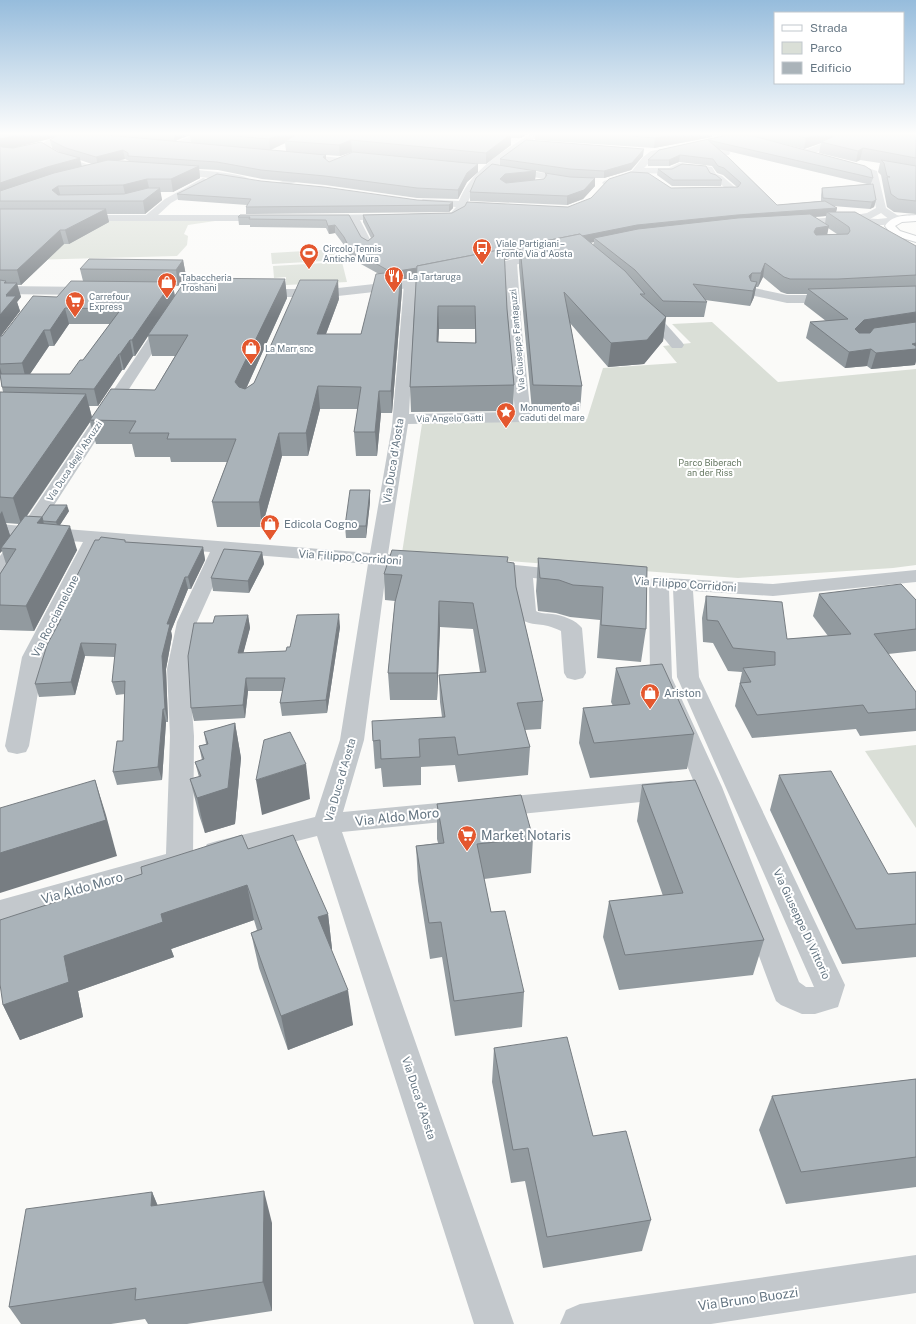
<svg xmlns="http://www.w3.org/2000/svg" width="916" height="1324" font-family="'Public Sans',sans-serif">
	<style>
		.green { fill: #dadfd7 }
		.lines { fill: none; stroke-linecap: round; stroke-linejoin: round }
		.primary-casing { stroke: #b5babe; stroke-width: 2 }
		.minor { fill: #c3c8cc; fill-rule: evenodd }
		.tertiary { fill: #c3c8cc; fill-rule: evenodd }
		.primary { fill: #fff; fill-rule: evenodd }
		.wall { fill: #929a9f; fill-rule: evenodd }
		.shaded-wall { fill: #777d82 }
		.building { fill: #aab3b9; stroke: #777d82; fill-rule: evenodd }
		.labels { text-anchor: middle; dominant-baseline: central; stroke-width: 4; stroke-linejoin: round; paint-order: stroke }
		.far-poi-label { font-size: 9px; fill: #657683; stroke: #fff; text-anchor: start }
		.far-street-label { font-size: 9px; fill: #657683; stroke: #fff }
		.far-park-label { font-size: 9px; fill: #687a64; stroke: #fff }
		.street-label { font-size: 11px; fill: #657683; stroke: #fff }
		.poi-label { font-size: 11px; fill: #657683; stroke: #fff; text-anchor: start }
		.near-street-label { font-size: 13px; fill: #657683; stroke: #fff }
		.near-poi-label { font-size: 13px; fill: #657683; stroke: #fff; text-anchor: start }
	</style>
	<rect width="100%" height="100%" fill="#fafaf8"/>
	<g class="green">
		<path d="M0,219l215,2 -27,4 -4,9 4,2 -1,9 -10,11 -149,4z"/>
		<path d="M338,249l3,11 -69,4 -1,-11z"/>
		<path d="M342,262l5,20 -61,3v-8l-12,1 -1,-12z"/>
		<path d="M712,322l66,60 138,-13v196l-23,3 -155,10 -336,-25 20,-129 165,-5 16,-51 74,-5 -14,-17 28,-3 -19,-19z"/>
		<path d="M916,745v83l-51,-77z"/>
	</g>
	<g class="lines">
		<g class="primary-casing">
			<path id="primary" d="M916,215v6l-14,1 -7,4 5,5 16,5v6l-24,-7 -7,-9c7,-11 19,-10 31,-11z"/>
		</g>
		<g class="minor">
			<path d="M68,132h13l-20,8 -12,8 18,10 33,10 1,2 -1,2c-11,3 -51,-15 -59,-23v-5l14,-8z"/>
			<path d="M204,132h13l-59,22h-6l-1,-2 1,-2z"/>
			<path d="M534,132h10l-56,41 -13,13 -7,16 28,1 3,1 2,2 -2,2 -33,-1 -7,9 -4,1 -5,-3 6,-7 -33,-2 -5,-3 5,-3 36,2c13,-33 46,-51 75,-69z"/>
			<path d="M682,132h30l40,5 4,2 -4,2 -66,-7z"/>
			<path d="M832,132h8l2,8 -1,2 -26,11 -13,2 -1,-2 1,-2 32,-12z"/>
			<path d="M695,142h6l28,9 1,2 -1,2h-6l-28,-9z"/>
			<path d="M685,145l4,2 -1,2 -31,6 -13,13h25l10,-5 33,4 4,7 6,2 15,13 2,2 -2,2h-32l-2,-2 2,-2 20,-1 -9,-8 -7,-2 -3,-7 -25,-2 -10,5 -31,-1 -2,2 -31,11 -5,-3 2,-2 28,-10 11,-14 8,-6z"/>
			<path d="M296,154l46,4 4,3 -4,3 -49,-5 -1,-2z"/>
			<path d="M844,160l33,11 9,37 11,7 7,2 1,2 -1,2 -14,-1 -9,-7 -11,6 -29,4 -4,-1 -1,-2 1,-2 30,-5 9,-5 -6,-33 -29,-10 -1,-2z"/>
			<path d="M506,167l68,11 5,3 -5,3 -71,-12 -1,-2 1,-2z"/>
			<path d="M169,168c13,1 72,4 80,11l-5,3 -78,-9 -1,-2z"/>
			<path d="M318,168l3,1 1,2 -1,2 -38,14 -3,1 -5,-3 2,-2z"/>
			<path d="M203,178l3,1 2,2 -2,2 -35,20 -13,12h111l5,3 -5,3h-190l-5,-3 5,-3h67l19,-16z"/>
			<path d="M393,214l4,1 1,2 -1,2 -37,1 13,25 -5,3 -5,-3 -13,-24h-29l-5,-3 5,-3z"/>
			<path d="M511,260l4,1 2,2 5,69 9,85 -3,3 -5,2 -115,2 -20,130 11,2 3,4 -3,4 -12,1 -23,175 -21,72 328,-31 9,2 4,7 -4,7 -9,2 -329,33 172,492h-40l-157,-488 -100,25 -10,-3 -4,-7 4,-7 10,-3 98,-24 25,-77 28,-176 -140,-11 -31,69 -8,47 5,67 -1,124 -4,8 -189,56v-24l166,-46 4,-118 -3,-67 10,-47 33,-70 -109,-9 -57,114 -15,89 -3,6 -9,2 -9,-2 -3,-6 17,-89 61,-115 -51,-4 -25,35 -7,2v-19l14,-19 -14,-1v-12l22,2 140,-208h10l1,3 -133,206 330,26 22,-127 12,-142 2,-3h8l2,3 -7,130 106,-2 -7,-80 -3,-69 2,-2z"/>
			<path d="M754,288l33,7h48l4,1 2,3 -2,3 -4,1h-48l-37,-8 -2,-3 2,-3z"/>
			<path d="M645,304l4,1 33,37 2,3 -2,3h-10l-31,-37 -2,-3 2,-3z"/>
			<path d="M486,562l88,9 3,4 -3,4 -7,2 -34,-3 3,33c5,3 10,2 16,3 10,1 24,6 30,14l4,45 -3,5 -8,2 -8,-2 -3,-5 -3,-42c-4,-2 -9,-4 -13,-5 -13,-3 -23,0 -32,-13l-2,-37 -35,-4 -3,-4 3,-4z"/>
			<path d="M916,570v12l-143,14 -80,-5 6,86 146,308 -7,22 -23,7h-13l-21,-9 -5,-4 -4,-10 -76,-204 -46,-109 -1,-96 3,-4 7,-2 7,2 107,6zM669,589h4l4,88 137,310h-8l-7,-5 -77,-195 -50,-109z"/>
			<path d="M916,1255v38l-205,31h-151l6,-14 14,-6z"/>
		</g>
		<g class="tertiary">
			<path d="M841,217l37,2 19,-2 5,3c-8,9 -48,3 -60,3 -17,0 -34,2 -50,3l-5,-3 5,-3z"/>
			<path d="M548,252l4,1 2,2 -2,2 -76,16 -4,-1 -2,-2 2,-2 4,-1z"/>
			<path d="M444,273l4,2 2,2 -2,2 -38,9 -81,9h-73l-4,-1 -2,-3 2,-3 4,-1h73l81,-9z"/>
			<path d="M0,286l92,1 4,1 2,3 -2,3 -4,1 -92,-1z"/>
		</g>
		<use href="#primary" class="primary"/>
	</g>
	<g class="wall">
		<path d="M0,132l81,1v-1h449l-9,6h-10v7l-25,19h-8v8l-11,10 -9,17 -41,-1 -92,-13 -63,-6 -44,-9 -19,-1 1,9 -27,14h-13l2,8 -17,14h-38l2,8 -40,22h-5l-43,41h-4l4,12 -4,5 3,9 -19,25 56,-39 26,-16 -3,-12 103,-9 3,16 -8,10h-5l2,10 110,-17 2,19 -41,91 8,-6 85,-84 -13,35h35l18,-60 -29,-16 -6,-13 -9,-12 -6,1 -3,-6 -76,-1v-2h-11l-1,-8 111,-2 12,22 7,4 3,-3 -8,-16v-7l89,-2 116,-6 103,-19 66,-1 -14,-12 -6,-2 -5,-7 -33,-4 -10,4h-21v-6l11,-10 73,-16 141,44 -2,6 5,16 -2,7 -4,2 -37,-3 4,2 -1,4 80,34v115l-1,4 -44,4 -4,-3 -22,2 -39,-30 4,-16 16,-1 -22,-17 3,-10h-20l-6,-2 -18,-15 -5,10h-2l-2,10 -4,9 -45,-6 2,2 -3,15h-39h1l-3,24 -19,23 -36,3 -38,-44 12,63 -2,25h-48l-13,-144v-10l-14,3 2,49 7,76 -1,26 -102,1 -1,-25 6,-110 -14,2v11l-10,123h-11l-4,43h-21l-2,-24 4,-23h-38l-12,47h-26l-20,71h-45l-5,-25 15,-40h-56l-1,-5h-35l-3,-13h-36l-6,-22 -63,94 15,1 27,-6 -9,14 17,25 -43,81 -34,-1v-56l6,-10 -4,-13 -2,2v-161h3l-1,-5 -2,-12zM60,134l-10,6 2,8 9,5 -3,-1 -47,-4 38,-9zM190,135l1,8 -16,-2 2,-1zM285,143l1,8 -15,-1zM719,149l122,29 26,6 -45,4 -1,7v6l-44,4zM352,152l95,9 -118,1 -3,-2v-5l14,1zM125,159l4,2h-12zM80,160l12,4 -10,2zM826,216l-1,8 -10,-7zM828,228l9,6h-10zM594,242l-1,3 -3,-2zM69,324h41l-27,36 -13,14h-40l19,-28h5zM439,329h36v14l-37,-1zM148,336l4,20h23l-20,34 -63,27 -3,-11h9l24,-36h2l9,-14h2zM6,523l13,1 -9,12z"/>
		<path d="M536,132h177l-1,1v4l-58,11 -119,-8z"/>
		<path d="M723,132h110l-1,5 9,-4v-1h75v82l-22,-2 -7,-5 -6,-32 -3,-3 2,-9 -20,-3 -4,2 -37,-9 2,-10 -17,6 -52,-13z"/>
		<path d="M643,156l-12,14 -27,8h-9v8l-12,13 -16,6 -97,-4v-9l30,-27v-6zM536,171l9,2v4l-1,2 -9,1z"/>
		<path d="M658,169l52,4 12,7 -1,6h-49l-15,-11z"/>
		<path d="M261,181l156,19 36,2v6l-4,4 -203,2v-7l1,-2 -69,-5 -1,-6z"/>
		<path d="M370,490v12l-4,36h-20l-1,-12z"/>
		<path d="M99,540h26v2l78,5 2,13 -14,29h-3l-17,42 1,5 -6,33 2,53h-2l-4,58 -45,5 -4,-13 10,-31 2,-47 -9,1 -4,-13 3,-25 -30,-1 -10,39 -36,2 -4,-13 22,-58 -2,-7z"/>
		<path d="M262,552l2,12 -15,29 -36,-2 -2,-13z"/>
		<path d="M508,557l-1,5 9,25 27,114 -2,28 -16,1 5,17 -2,28 -70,7 -3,-17 -34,2v18l-38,2 -2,-19 -6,1 -2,-28 69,-24 -2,-15 -1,-27 41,-3 -7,-43 -33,-2 -3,73h-47l-2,-27 7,-72 -10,-1 -1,-26z"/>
		<path d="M538,558l109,9 -1,62 -5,33 -44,-4 3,-38 -30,-3 -14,-4 -18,-2 -2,-20z"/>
		<path d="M819,594l97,6v51l-28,3 28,38v39l-56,5 -4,-7 -104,9 -17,-32 7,-34 -14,-1 -15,-28 -10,-1 -1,-24 4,-22 81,43 41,-3 -15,-20z"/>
		<path d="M248,615l2,13 -7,25 43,-2 4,-4 50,-20 -13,86 -45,3 -2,-13 3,-12h-35l-3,27 -51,3 -3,-13 22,-85z"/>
		<path d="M616,668l78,66 -7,35 -97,9 -11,-35 4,-35 30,-2 -2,-4z"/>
		<path d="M235,723l6,35 -6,66 -30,9 -6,-18 -9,-36 9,-2 -4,-15 7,-2 -3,-14 7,-2 -2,-12z"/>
		<path d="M779,775l109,99 28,-2v85l-74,7 -72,-154z"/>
		<path d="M642,785l122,155 -11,35 -134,15 -16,-53 6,-36 54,-5 -26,-75z"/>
		<path d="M437,804l96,34 -2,35 -47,6 7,33 33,80 -2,35 -67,9 -13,-79 -12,2 -12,-78 -2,-35 22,-3 -1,-4z"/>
		<path d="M248,849l80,65 4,35h-1l22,76 -65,25 -29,-82 -8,-35 6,-3 -3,-10 -83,29 3,8 -96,34 5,26 -63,23 -17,-35z"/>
		<path d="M494,1048l99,88 58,84 -9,31 -99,17 -18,-87 -14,2 -19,-101z"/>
		<path d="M916,1079v108l-130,17 -27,-74 13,-34z"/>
		<path d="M152,1192l6,14 114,17v88l-85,13h-39l-3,-5 -34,5h-90l-12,-17z"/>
	</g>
	<g class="shaded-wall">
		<path d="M27,132h36l-14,7 -48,12 -1,1v-13z"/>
		<path d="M173,132h16l1,3 -13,5 -2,2z"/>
		<path d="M284,132h23l-22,9v2l-15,7 -1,-11z"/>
		<path d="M521,132h9l-9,6z"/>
		<path d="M683,132h30l-1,1v4l-58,11 1,-10z"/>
		<path d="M822,132h11l-1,6 -11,4v1l-17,6 2,-11z"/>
		<path d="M511,134v11l-25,19v-11z"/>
		<path d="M351,140l1,12 -12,4 -1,-11z"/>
		<path d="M863,148l-3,12 -4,2 2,-11z"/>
		<path d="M644,149l-1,7 -12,14 -27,8v-7z"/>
		<path d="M123,150l2,9 -27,6 -2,-8z"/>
		<path d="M326,155v8l-3,-6z"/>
		<path d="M680,155l-1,7 -10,4v-6z"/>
		<path d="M80,158l2,12 -82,26v-13l47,-16z"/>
		<path d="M478,164v8l-11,10 -9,17v-9l9,-17z"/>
		<path d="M199,166l1,12 -27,14 -2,-13z"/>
		<path d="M536,171l-1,9 -30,3 -5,-4 5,-5z"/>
		<path d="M595,178v8l-12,13 -16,6v-9z"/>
		<path d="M147,179l3,13 -24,6 -3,-13z"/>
		<path d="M58,186l3,12 -9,-8z"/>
		<path d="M160,188l2,12 -17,14 -2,-13z"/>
		<path d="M876,200l-2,7 -4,2 2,-7z"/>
		<path d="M453,202v6l-4,4v-7z"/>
		<path d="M837,208l-2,8 -8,-4 -1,4 -90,6 -142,16v4l-73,14 -1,-8 117,-23 100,-10z"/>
		<path d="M106,209l3,13 -40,22 -4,-14z"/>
		<path d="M335,225v8l-6,1 -1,-8z"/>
		<path d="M829,226l-3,14 -13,2 1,-10 2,-4z"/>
		<path d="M60,230l4,14 -43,41 -4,-15z"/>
		<path d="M519,248v9l-109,22h-8v11l-10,123 -1,-22v-119z"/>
		<path d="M183,260l3,16 -8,10 -2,-16z"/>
		<path d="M765,263l-2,14 -5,10 3,-14z"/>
		<path d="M752,273l-2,15 -1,-12z"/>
		<path d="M285,279l2,19 -48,106 -4,-22z"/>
		<path d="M338,280l1,19 -21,56 -1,-21z"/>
		<path d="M6,281l3,11 8,-9 4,14 -4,5 3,9 -20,26v-22l4,-32z"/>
		<path d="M172,282l3,15 -27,38v1l-13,20 -3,-16z"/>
		<path d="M757,282l-3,15 -4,9 3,-15z"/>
		<path d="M438,306l1,23 -2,38v-25z"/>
		<path d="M65,308l4,16 -15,22 -4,-16z"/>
		<path d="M916,312v14l-56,10 -5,-7 9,-9z"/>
		<path d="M666,317l-3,24 -19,23 -36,3 3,-24z"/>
		<path d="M44,330l5,16 -23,34 -4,-17z"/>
		<path d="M130,340l3,16 -9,14 -4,-16z"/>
		<path d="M916,343v18l-1,4 -44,4 5,-16z"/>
		<path d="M871,349l-4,17 -22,2 4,-16z"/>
		<path d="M119,354l3,16 -24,36 -4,-17z"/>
		<path d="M0,367l2,8h-2z"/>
		<path d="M318,386l2,23 -12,47 -2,-23z"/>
		<path d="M379,391l2,22 -4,43 -2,-24z"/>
		<path d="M86,394l6,24 -2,2v2l-69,102 -8,-26z"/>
		<path d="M279,433l3,23 -20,71 -3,-25z"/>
		<path d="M370,490v12l-4,36v-12z"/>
		<path d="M67,505l2,6 -11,17 -2,-6z"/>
		<path d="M2,511l9,27 -10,10 1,3 -2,2v-39z"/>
		<path d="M42,517l7,24 -12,-18z"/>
		<path d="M70,526l7,24 -43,81 -8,-25z"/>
		<path d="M203,547l2,13 -14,29 -3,-12z"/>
		<path d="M262,552l2,12 -15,29 -1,-12z"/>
		<path d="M185,577l3,12 -17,42 1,5 -6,33 2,53 -3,-13 -3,-53 5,-32z"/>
		<path d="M439,601l1,26 -3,73v-27z"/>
		<path d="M339,614l1,13 -13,86 -1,-13z"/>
		<path d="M248,615l2,13 -10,38 -2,-13z"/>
		<path d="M81,643l4,13 -10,39 -4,-13z"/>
		<path d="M246,678l2,13 -3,27 -2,-13z"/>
		<path d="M163,709l3,13 -4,58 -4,-13z"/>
		<path d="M235,723l6,35 -6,66 -30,9 -8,-35z"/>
		<path d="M306,764l4,35 -48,16 -6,-35z"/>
		<path d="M95,780l11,35 11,41 -117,37v-40z"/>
		<path d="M247,885l7,35 -83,29 3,8 -96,34 5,26 -63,23 -17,-35 61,-49 97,-42z"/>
		<path d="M328,914l4,35 -9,4 -5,-36z"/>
		<path d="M348,990l5,35 -65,25 -7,-34z"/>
		<path d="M264,1191l8,32v88l-9,-29z"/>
		<path d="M152,1192l13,32 -14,-18z"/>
	</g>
	<g class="building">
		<path d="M0,132h27l-27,7z"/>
		<path d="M62,132h11l253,23 -3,2 6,5 24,-10 125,12 -11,9 -9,17 -41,-2 -92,-12 -64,-6 -44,-8 -89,-6v-3l-5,-3 -27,7 -30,-9 -16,-8z"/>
		<path d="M190,132h94l-15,7z"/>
		<path d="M302,132h185l24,2 -25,19 -135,-13 -12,5 -54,-4z"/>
		<path d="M583,132h100l-28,6z"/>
		<path d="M783,132h39l-16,6z"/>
		<path d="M843,132h73v26l-53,-10 -5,3 -37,-9z"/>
		<path d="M732,134l21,2 112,30 6,4 2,8 -165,-38 21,18 48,47 48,-4 12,7 -100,7 -100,10 -55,11 -2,-2 -60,12v2l-16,3v-2l-87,17v2l-26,4 -41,-23 -6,-12 -9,-12 -7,1 -2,-6 -77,-1 1,-2h-12l2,-2h109l12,22 7,4 6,-5 -11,-21 89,-2 13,-7 2,-4 101,5 23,-9 18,-19 22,-7 17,1 23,15 67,-1 3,-4 -17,-15 -6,-2 -5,-7 -33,-4 -11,5h-21l11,-10z"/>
		<path d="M526,140l118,9 -12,14 -28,8 -34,-2 -70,-10z"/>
		<path d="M41,142l17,10 22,6 -33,9 -47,16v-37l2,1 11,1z"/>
		<path d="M108,160l91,6 -28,13h-24l-24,6 -65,1 -6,4 6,5 66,-1 24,-6h12l-17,13h-143v-10l54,-18z"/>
		<path d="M881,160l35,6v35l-18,-2 -7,-5 -4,-17h3l-3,-1 -3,-13z"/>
		<path d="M492,164l44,7 -31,3 -5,5 6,4 38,-4 3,-4 -2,-2 25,4 25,1 -11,12 -17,6 -97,-4 6,-14z"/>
		<path d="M682,164l24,2 4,7 6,2 6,5h-49l-15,-11h14z"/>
		<path d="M217,174l44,7 63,6 93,13 36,2 -4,3 -203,2 5,-8 -74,-5z"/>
		<path d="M873,184l3,16 -4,2 -49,-4 -1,-10z"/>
		<path d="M0,209h106l-41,21h-5l-43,40h-17z"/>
		<path d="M827,212h28l61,34v29l-78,4h-48l-6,-2 -19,-14 -4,10h-9l-3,3 2,5 6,1 -4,9 -60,-7 14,18 -44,-1 -28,-31 -41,-32 44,-9 100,-11 72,-4 19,12 -13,2 -2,4 2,3 32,-1 2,-3 -1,-4z"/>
		<path d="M580,234l45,37 20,23h-5l26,23 -19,23 -36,3 -47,-51 18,94 -49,-1 -13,-139z"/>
		<path d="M504,249l3,60 7,76 -104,2 7,-121zM438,306h37l1,37 -39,-1z"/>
		<path d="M89,259l94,1 -7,10 -96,-1z"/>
		<path d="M401,271l-10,120h-12l-4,41h-21l7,-45 -43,-1 -12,47h-27l-20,69h-47l24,-63h-69l2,-6h-40l7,-12 -46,-1 21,-31 44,1 33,-55h-40l39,-57 98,1 -50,103 4,5 6,2 9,-6 46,-103h38l-21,54h44l15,-60z"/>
		<path d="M0,280l6,1 -2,2h13l-11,12h2l-2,1h10l-16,19z"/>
		<path d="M71,281l101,1 -40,58h-2l-10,14h-1l-25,35 -92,-2 -2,-13h70l10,-14h3l38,-51 -56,-1 -15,22h-6l-22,33 -22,1v-28h2l31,-40 24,1z"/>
		<path d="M916,286v26l-52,8 -9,9 4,4h11l4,-5 42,-6v21l-4,1 4,2v3l-40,4 -5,-4 -22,3 -39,-30 38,-3 -40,-30z"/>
		<path d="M0,392l86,2 -73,104 -13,-1z"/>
		<path d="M350,490h20l-4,36h-21z"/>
		<path d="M50,505h17l-11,17 -13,-1 -1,-4z"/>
		<path d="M25,516l17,1 -5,6 33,3 -44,80 -26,-1v-31l16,-25 -15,-1z"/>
		<path d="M101,537l24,3v2l78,5 -15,30h-3l-18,47h3l-8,32 3,53h-2l-5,58 -45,5 4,-31h6l2,-60 -13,1 4,-38 -35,-1 -10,39 -36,2 12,-39 14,-26h-6l40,-79h4z"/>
		<path d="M224,549l38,3 -14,29 -37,-3z"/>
		<path d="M392,550l116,7 -1,5 7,1 2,24 27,114 -26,2 13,44 -72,8 -3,-18 -36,2 1,18 -39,2 -1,-19 -7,1 -1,-20 73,-4 -6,-42 47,-3 -13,-69 -34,-2 -2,72h-49l7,-71 7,-27 -18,-1z"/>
		<path d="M538,558l109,9 -1,62 -45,-4 2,-38 -30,-2 -14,-5 -19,-2z"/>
		<path d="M901,584l15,16v29l-42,5 42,58v17l-48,4 -5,-8 -106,10 -17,-32 11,-1 -8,-14 32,-3v-13l-42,-4 -15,-27 -11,-1 -1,-24 76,6 5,37 64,-5 -32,-40z"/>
		<path d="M339,614l-13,86 -46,3 5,-25h-39l-3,27 -52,3 -3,-52 6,-33h19l2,-7 33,-1 -10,38 48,-2 1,-4h3l7,-32z"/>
		<path d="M662,664l32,70 -100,9 -11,-35 47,-4 -14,-36z"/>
		<path d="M235,723l-7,65 -31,10 -7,-19 11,-3 -6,-14 9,-3 -5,-13 9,-2 -4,-12z"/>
		<path d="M290,732l16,32 -50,16 8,-40z"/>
		<path d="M831,771l57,103 28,-2v52l-60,5 -77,-154z"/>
		<path d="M95,780l11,40 -106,33v-45z"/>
		<path d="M695,780l69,160 -139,15 -16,-54 74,-8 -41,-108z"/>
		<path d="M521,795l12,43 -56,6 14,68 14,-1 19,81 -70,9 -13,-79 -12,1 -13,-77 28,-3 -7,-39z"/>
		<path d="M242,835l6,14 45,-14 35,79 -10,3 30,73 -67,26 -30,-83 11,-4 -15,-44 -86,29 2,8 -99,34 5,26 -66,23 -3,-21v-64l142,-46 -1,-7z"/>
		<path d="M567,1037l26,99 33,-5 25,89 -104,17 -19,-89 -15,2 -19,-102z"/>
		<path d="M916,1079v78l-115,15 -29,-76z"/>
		<path d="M264,1191l-1,91 -128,18 1,-12 -127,19 17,-98 126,-17 -1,14z"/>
	</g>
	<linearGradient id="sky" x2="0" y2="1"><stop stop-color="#96bcdc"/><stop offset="0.42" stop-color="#fdfdfc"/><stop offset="1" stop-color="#fdfdfc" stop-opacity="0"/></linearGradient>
	<rect width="916" height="318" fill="url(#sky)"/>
	<defs>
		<g id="bus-pin" transform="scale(1)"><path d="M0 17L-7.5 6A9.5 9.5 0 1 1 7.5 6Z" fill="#e4572e" stroke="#fff"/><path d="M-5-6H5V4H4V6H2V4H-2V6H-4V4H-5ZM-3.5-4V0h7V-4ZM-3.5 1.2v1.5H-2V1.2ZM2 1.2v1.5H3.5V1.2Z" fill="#fff"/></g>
		<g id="stadium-pin" transform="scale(1)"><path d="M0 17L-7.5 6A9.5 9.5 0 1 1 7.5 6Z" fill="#e4572e" stroke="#fff"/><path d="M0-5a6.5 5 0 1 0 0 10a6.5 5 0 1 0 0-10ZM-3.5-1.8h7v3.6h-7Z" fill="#fff"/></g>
		<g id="restaurant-pin" transform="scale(1)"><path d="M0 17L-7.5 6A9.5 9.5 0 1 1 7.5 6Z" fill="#e4572e" stroke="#fff"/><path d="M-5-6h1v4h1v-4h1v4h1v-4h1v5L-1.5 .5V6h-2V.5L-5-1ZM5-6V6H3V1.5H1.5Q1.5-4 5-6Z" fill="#fff"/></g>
		<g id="shop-pin" transform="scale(1)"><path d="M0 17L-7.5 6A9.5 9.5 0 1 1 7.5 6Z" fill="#e4572e" stroke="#fff"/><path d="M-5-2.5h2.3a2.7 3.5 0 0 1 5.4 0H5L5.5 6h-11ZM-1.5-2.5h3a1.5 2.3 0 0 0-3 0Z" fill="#fff"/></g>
		<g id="supermarket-pin" transform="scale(1)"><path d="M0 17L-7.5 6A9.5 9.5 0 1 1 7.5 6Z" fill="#e4572e" stroke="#fff"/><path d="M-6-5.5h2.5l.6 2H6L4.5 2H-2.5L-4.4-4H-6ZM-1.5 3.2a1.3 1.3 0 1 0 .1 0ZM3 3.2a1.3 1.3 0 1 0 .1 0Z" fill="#fff"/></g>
		<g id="sight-pin" transform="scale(1)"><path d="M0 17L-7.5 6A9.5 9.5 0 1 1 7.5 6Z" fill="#e4572e" stroke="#fff"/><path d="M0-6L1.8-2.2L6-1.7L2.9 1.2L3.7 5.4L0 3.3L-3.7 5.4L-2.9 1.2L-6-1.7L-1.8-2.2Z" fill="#fff"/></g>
	</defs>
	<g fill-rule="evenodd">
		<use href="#bus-pin" x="482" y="248"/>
		<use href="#stadium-pin" x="309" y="253"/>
		<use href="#restaurant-pin" x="394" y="276"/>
		<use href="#shop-pin" x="167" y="282"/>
		<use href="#supermarket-pin" x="75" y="301"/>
		<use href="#shop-pin" x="251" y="348"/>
		<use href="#sight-pin" x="506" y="412"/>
		<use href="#shop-pin" x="270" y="524"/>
		<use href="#shop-pin" x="650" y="693"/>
		<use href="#supermarket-pin" x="467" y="835"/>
	</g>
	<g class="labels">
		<g class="far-poi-label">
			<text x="496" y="243">Viale Partigiani –<tspan x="496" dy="10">Fronte Via d'Aosta</tspan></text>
			<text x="323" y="248">Circolo Tennis<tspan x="323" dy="10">Antiche Mura</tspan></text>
			<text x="408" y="276">La Tartaruga</text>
			<text x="181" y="277">Tabaccheria<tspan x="181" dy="10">Troshani</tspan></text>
			<text x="89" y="296">Carrefour<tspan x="89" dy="10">Express</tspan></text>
			<text x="265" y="348">La Marr snc</text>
			<text x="520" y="407">Monumento ai<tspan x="520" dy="10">caduti del mare</tspan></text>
		</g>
		<g class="far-street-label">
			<text transform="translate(517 340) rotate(-95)">Via Giuseppe Fantaguzzi</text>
			<text transform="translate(450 418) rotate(-1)">Via Angelo Gatti</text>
			<text transform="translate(74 461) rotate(-57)">Via Duca degli Abruzzi</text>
		</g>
		<g class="far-park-label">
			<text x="710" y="462">Parco Biberach<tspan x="710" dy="10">an der Riss</tspan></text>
		</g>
		<g class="street-label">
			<text transform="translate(393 461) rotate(-81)">Via Duca d'Aosta</text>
			<text transform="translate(350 557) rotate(4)">Via Filippo Corridoni</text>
			<text transform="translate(685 584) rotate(4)">Via Filippo Corridoni</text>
			<text transform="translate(55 616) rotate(-63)">Via Rocciamelone</text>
			<text transform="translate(340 780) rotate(-74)">Via Duca d'Aosta</text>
			<text transform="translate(802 924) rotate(65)">Via Giuseppe Di Vittorio</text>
			<text transform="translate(419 1098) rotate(72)">Via Duca d'Aosta</text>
		</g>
		<g class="poi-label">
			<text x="284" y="524">Edicola Cogno</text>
			<text x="664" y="693">Ariston</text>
		</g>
		<g class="near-street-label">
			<text transform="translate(397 817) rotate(-6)">Via Aldo Moro</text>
			<text transform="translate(82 888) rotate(-16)">Via Aldo Moro</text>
			<text transform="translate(748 1299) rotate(-8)">Via Bruno Buozzi</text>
		</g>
		<g class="near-poi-label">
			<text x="481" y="835">Market Notaris</text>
		</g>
	</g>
	<rect x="774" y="12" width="130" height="72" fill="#ffffff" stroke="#c1c8cd"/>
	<rect x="782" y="25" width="20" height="6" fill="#ffffff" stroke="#c1c8cd"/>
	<text x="810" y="32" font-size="12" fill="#657683">Strada</text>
	<rect x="782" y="42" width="20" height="12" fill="#dadfd7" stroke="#c1c8cd"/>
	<text x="810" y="52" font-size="12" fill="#657683">Parco</text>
	<rect x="782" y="62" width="20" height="12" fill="#aab3b9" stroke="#c1c8cd"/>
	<text x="810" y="72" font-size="12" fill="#657683">Edificio</text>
</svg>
